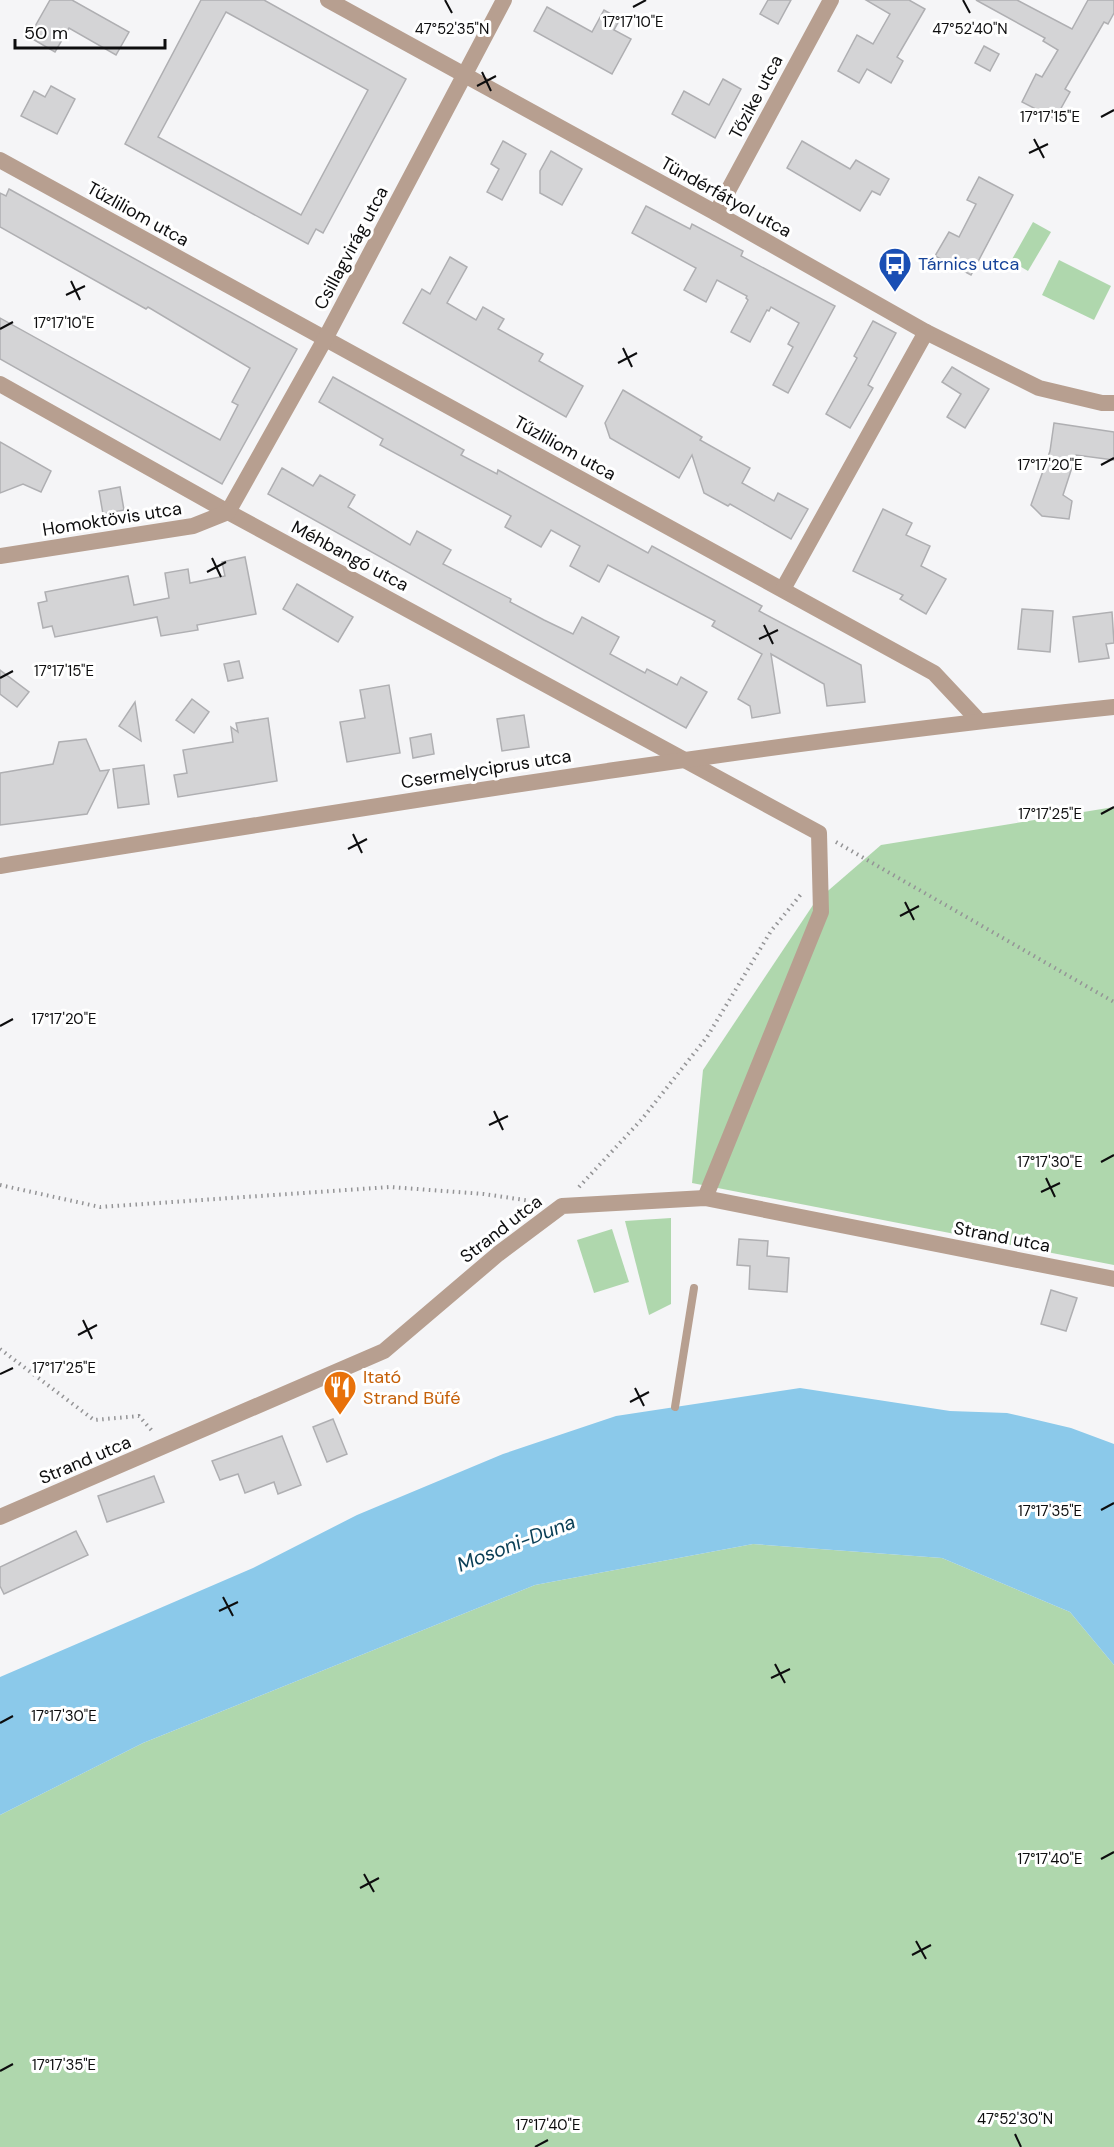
<svg xmlns="http://www.w3.org/2000/svg" width="1114" height="2147" font-family="'DM Sans',sans-serif">
	<style>
		.green { fill: #afd7ad }
		.water { fill: #8bc9ea }
		.building { fill: #d4d4d6; stroke: #afafb2; stroke-width: 1.5; fill-rule: evenodd }
		.lines { fill: none; stroke-linecap: round; stroke-linejoin: round }
		.path { stroke: #949496; stroke-width: 4; stroke-dasharray: 1.5 4.5; stroke-linecap: butt }
		.lane { stroke: #b79f90; stroke-width: 8 }
		.street { stroke: #b79f90; stroke-width: 16 }
		.ticks { fill: none; stroke: #0d0d0e; stroke-width: 2 }
		.labels { text-anchor: middle; dominant-baseline: central; stroke-width: 6; stroke-linejoin: round; paint-order: stroke }
		.street-label { font-size: 18px; fill: #0d0d0e; stroke: #fff }
		.transit-label { font-size: 18px; fill: #164399; stroke: #fff; text-anchor: start }
		.food-label { font-size: 18px; fill: #c56008; stroke: #fff; text-anchor: start }
		.water-label { font-size: 20px; font-style: italic; fill: #093e55; stroke: #fff }
		.ticks-label { font-size: 15px; text-anchor: middle; fill: #0d0d0e; stroke: #fff; stroke-width: 6; stroke-linejoin: round; paint-order: stroke }
	</style>
	<rect width="100%" height="100%" fill="#f5f5f7"/>
	<g class="green">
		<path d="M1033,222l18,10 -23,39 -17,-10z"/>
		<path d="M1059,260l52,26 -17,34 -52,-25z"/>
		<path d="M1114,807v458l-422,-82 11,-113 112,-168 66,-57z"/>
		<path d="M671,1218v86l-22,11 -24,-94z"/>
		<path d="M612,1229l17,53 -35,11 -17,-53z"/>
		<path d="M753,1544l189,14 128,54 44,53v482h-1114v-332l143,-72 392,-158z"/>
	</g>
	<path class="water" d="M800,1388l150,23 57,2 64,15 43,16v221l-44,-53 -128,-54 -189,-14 -218,41 -392,158 -143,72v-138l253,-109 104,-53 146,-61 113,-38z"/>
	<g class="building">
		<path d="M50,0h22l57,32 -13,23 -47,-27 -14,24 -26,-15z"/>
		<path d="M201,0h63l142,79 -83,154 -7,-4 -8,15 -183,-100zM226,12l142,78 -67,125 -143,-78z"/>
		<path d="M768,0h23l-13,24 -18,-10z"/>
		<path d="M866,0h43l16,9 -28,48 6,4 -12,22 -24,-14 -8,14 -21,-12 19,-36 16,9 17,-30z"/>
		<path d="M976,0h41l55,29 16,-29h26v13l-6,11 -4,-2 -39,67 5,3 -15,27 -33,-17 14,-28 6,3 16,-27 -15,-9 2,-3z"/>
		<path d="M547,7l45,25 12,-22 16,9 -6,11 17,9 -19,35 -78,-43z"/>
		<path d="M984,46l15,8 -9,17 -15,-8z"/>
		<path d="M723,79l18,10 -26,49 -43,-24 12,-23 25,14z"/>
		<path d="M51,86l24,13 -18,35 -36,-18 13,-25 11,6z"/>
		<path d="M503,141l23,13 -24,46 -15,-8 12,-23 -8,-5z"/>
		<path d="M802,141l48,28 6,-9 33,19 -9,16 -8,-4 -12,20 -73,-43z"/>
		<path d="M551,151l31,18 -20,36 -22,-12v-22z"/>
		<path d="M979,177l34,18 -42,80 -36,-19 14,-24 10,5 17,-33 -9,-4z"/>
		<path d="M9,189l288,160 -75,135 -222,-125v-41l220,122 18,-35 -6,-3 18,-34 -102,-61 -2,2 -146,-82v-34l6,3z"/>
		<path d="M646,206l44,23 2,-5 51,27 -2,5 94,50 -47,87 -15,-8 20,-38 -5,-3 11,-21 -28,-16 -2,4 -2,-1 -17,32 -19,-10 17,-32 -2,-2 1,-2 -30,-16 -11,22 -22,-12 12,-22 -64,-35z"/>
		<path d="M450,257l17,10 -20,36 29,17 7,-13 21,12 -6,10 45,25 -4,7 44,25 -17,31 -163,-94 19,-34 8,5z"/>
		<path d="M873,321l23,12 -28,52 5,3 -23,40 -24,-14 31,-56 -3,-2z"/>
		<path d="M952,367l37,22 -24,39 -18,-11 14,-23 -19,-12z"/>
		<path d="M333,377l131,73 -3,5 36,19 1,-4 150,83 4,-7 110,60 -3,5 102,54 4,37 -38,4 -3,-22 -53,-30 9,59 -28,5 -2,-12 -12,-7 24,-45 -50,-28 3,-5 -107,-56 -9,17 -29,-16 10,-20 -29,-16 -10,17 -36,-20 6,-11 -131,-71 3,-6 -64,-37z"/>
		<path d="M623,390l79,47 -2,3 50,28 -8,15 32,18 4,-8 30,16 -17,30 -61,-35 -2,2 -24,-13 -12,-38 -13,23 -69,-40 -5,-15z"/>
		<path d="M1054,423l60,9v28l-38,-5 -13,40 9,6 -3,18 -27,-3 -11,-11 19,-54z"/>
		<path d="M0,442l51,29 -10,21 -18,-8 -23,9z"/>
		<path d="M282,468l31,18 7,-11 35,20 -7,12 62,38 7,-14 34,19 -8,14 68,35 -1,3 34,18 29,14 9,-17 37,20 -9,17 35,19 2,-4 30,16 4,-8 26,15 -21,36 -418,-234z"/>
		<path d="M120,487l4,23 -21,4 -4,-23z"/>
		<path d="M883,509l29,14 -6,12 24,11 -9,20 25,13 -20,35 -26,-15 3,-4 -50,-24z"/>
		<path d="M245,557l11,57 -59,11 1,5 -37,6 -4,-19 -102,20 -3,-11 -9,2 -5,-25 9,-2 -2,-9 83,-16 6,29 35,-7 -4,-25 23,-4 2,14 35,-7 -3,-14z"/>
		<path d="M297,584l56,33 -15,25 -55,-33z"/>
		<path d="M1022,609l31,2 -3,41 -32,-3z"/>
		<path d="M1112,612l2,31 -8,1 3,14 -30,4 -6,-45z"/>
		<path d="M239,661l4,17 -15,3 -4,-17z"/>
		<path d="M0,670l29,22 -12,15 -17,-13z"/>
		<path d="M389,685l11,68 -53,9 -7,-40 25,-4 -5,-28z"/>
		<path d="M192,699l17,13 -15,21 -18,-13z"/>
		<path d="M135,702l6,39 -22,-15z"/>
		<path d="M524,715l5,32 -27,4 -5,-32z"/>
		<path d="M268,718l9,63 -99,16 -4,-22 13,-2 -4,-23 50,-8 -2,-15 7,5 -2,-9z"/>
		<path d="M431,734l3,20 -21,4 -3,-20z"/>
		<path d="M86,739l14,32 9,-1 -22,44 -87,11v-52l53,-9 6,-22z"/>
		<path d="M144,765l5,39 -31,4 -5,-39z"/>
		<path d="M739,1239l29,2 -1,15 22,2 -2,34 -38,-3 1,-23 -13,-1z"/>
		<path d="M1051,1290l26,8 -11,33 -25,-7z"/>
		<path d="M333,1419l14,35 -20,8 -14,-35z"/>
		<path d="M282,1436l19,49 -23,9 -4,-12 -29,11 -7,-19 -18,6 -8,-19z"/>
		<path d="M154,1476l10,26 -57,20 -9,-26z"/>
		<path d="M76,1531l12,24 -84,39 -4,-8v-19z"/>
	</g>
	<g class="lines">
		<g class="path">
			<path d="M836,842l278,160"/>
			<path d="M0,1185l100,22 290,-20 94,7 54,8"/>
			<path d="M579,1187l63,-68 65,-82 64,-106 31,-38"/>
			<path d="M0,1349l94,71 45,-4 15,17"/>
		</g>
		<path class="lane" d="M675,1407l19,-119"/>
		<g class="street">
			<path d="M328,0l388,213 210,119 113,56 63,15h12"/>
			<path d="M0,160l934,513 45,48"/>
			<path d="M716,213l115,-213"/>
			<path d="M0,384l228,128 591,321 2,79 -116,286"/>
			<path d="M0,556l193,-30 35,-14 97,-173 179,-339"/>
			<path d="M783,589l143,-257"/>
			<path d="M0,866c371,-59 741,-121 1114,-159"/>
			<path d="M0,1517l384,-166 114,-97 64,-48 143,-8 409,81"/>
		</g>
	</g>
	<path class="ticks" d="M445,0l7,13M963,0l7,13M633,7l13,-7M482,72l9,19M477,86l19,-10M1101,117l13,-7M1034,139l10,19M1029,153l19,-9M71,281l9,19M66,295l19,-9M0,329l13,-7M623,348l9,19M618,363l19,-10M1101,465l13,-7M212,558l9,19M207,572l19,-10M764,625l9,19M759,639l19,-9M0,678l13,-7M1101,814l13,-7M353,834l9,19M348,849l19,-10M905,902l9,18M900,916l19,-10M0,1026l13,-7M494,1111l9,19M489,1125l19,-9M1101,1162l13,-7M1046,1178l9,19M1041,1192l19,-9M83,1320l9,19M78,1335l19,-10M0,1374l13,-6M635,1388l9,18M630,1402l19,-10M1101,1510l13,-7M223,1597l10,19M219,1611l19,-9M775,1664l10,19M771,1678l19,-9M0,1723l13,-7M1101,1859l13,-7M364,1874l10,18M360,1888l19,-10M916,1941l10,18M912,1955l19,-10M0,2071l13,-7M1015,2134l6,13M535,2147l13,-7"/>
	<defs>
		<g id="bus-pin" transform="scale(1.725)"><path d="M0 17L-7.5 6A9.5 9.5 0 1 1 7.5 6Z" fill="#1a4fb4" stroke="#fff"/><path d="M-5-6H5V4H4V6H2V4H-2V6H-4V4H-5ZM-3.5-4V0h7V-4ZM-3.5 1.2v1.5H-2V1.2ZM2 1.2v1.5H3.5V1.2Z" fill="#fff"/></g>
		<g id="restaurant-pin" transform="scale(1.725)"><path d="M0 17L-7.5 6A9.5 9.5 0 1 1 7.5 6Z" fill="#e8710a" stroke="#fff"/><path d="M-5-6h1v4h1v-4h1v4h1v-4h1v5L-1.5 .5V6h-2V.5L-5-1ZM5-6V6H3V1.5H1.5Q1.5-4 5-6Z" fill="#fff"/></g>
	</defs>
	<g fill-rule="evenodd">
		<use href="#bus-pin" x="895" y="264"/>
		<use href="#restaurant-pin" x="340" y="1387"/>
	</g>
	<g class="labels">
		<g class="street-label">
			<text transform="translate(756 97) rotate(-62)">Tőzike utca</text>
			<text transform="translate(726 197) rotate(29)">Tündérfátyol utca</text>
			<text transform="translate(138 214) rotate(29)">Tűzliliom utca</text>
			<text transform="translate(351 248) rotate(-62)">Csillagvirág utca</text>
			<text transform="translate(565 448) rotate(29)">Tűzliliom utca</text>
			<text transform="translate(112 519) rotate(-9)">Homoktövis utca</text>
			<text transform="translate(350 556) rotate(28)">Méhbangó utca</text>
			<text transform="translate(486 769) rotate(-9)">Csermelyciprus utca</text>
			<text transform="translate(501 1229) rotate(-38)">Strand utca</text>
			<text transform="translate(1002 1237) rotate(11)">Strand utca</text>
			<text transform="translate(85 1460) rotate(-23)">Strand utca</text>
		</g>
		<g class="transit-label">
			<text x="918" y="264">Tárnics utca</text>
		</g>
		<g class="food-label">
			<text x="363" y="1377">Itató<tspan x="363" dy="21">Strand Büfé</tspan></text>
		</g>
		<g class="water-label">
			<text transform="translate(516 1543) rotate(-21)">Mosoni-Duna</text>
		</g>
	</g>
	<g class="ticks-label">
		<text x="633" y="27">17°17'10"E</text>
		<text x="452" y="34">47°52'35"N</text>
		<text x="970" y="34">47°52'40"N</text>
		<text x="1050" y="122">17°17'15"E</text>
		<text x="64" y="328">17°17'10"E</text>
		<text x="1050" y="470">17°17'20"E</text>
		<text x="64" y="676">17°17'15"E</text>
		<text x="1050" y="819">17°17'25"E</text>
		<text x="64" y="1024">17°17'20"E</text>
		<text x="1050" y="1167">17°17'30"E</text>
		<text x="64" y="1373">17°17'25"E</text>
		<text x="1050" y="1516">17°17'35"E</text>
		<text x="64" y="1721">17°17'30"E</text>
		<text x="1050" y="1864">17°17'40"E</text>
		<text x="64" y="2070">17°17'35"E</text>
		<text x="1015" y="2124">47°52'30"N</text>
		<text x="548" y="2130">17°17'40"E</text>
	</g>
	<path d="M15 39v9h150v-9" fill="none" stroke="#0d0d0e" stroke-width="3"/>
	<text x="24" y="39" font-size="18" fill="#0d0d0e" stroke="#ffffff" stroke-width="4.5" paint-order="stroke">50 m</text>
</svg>
